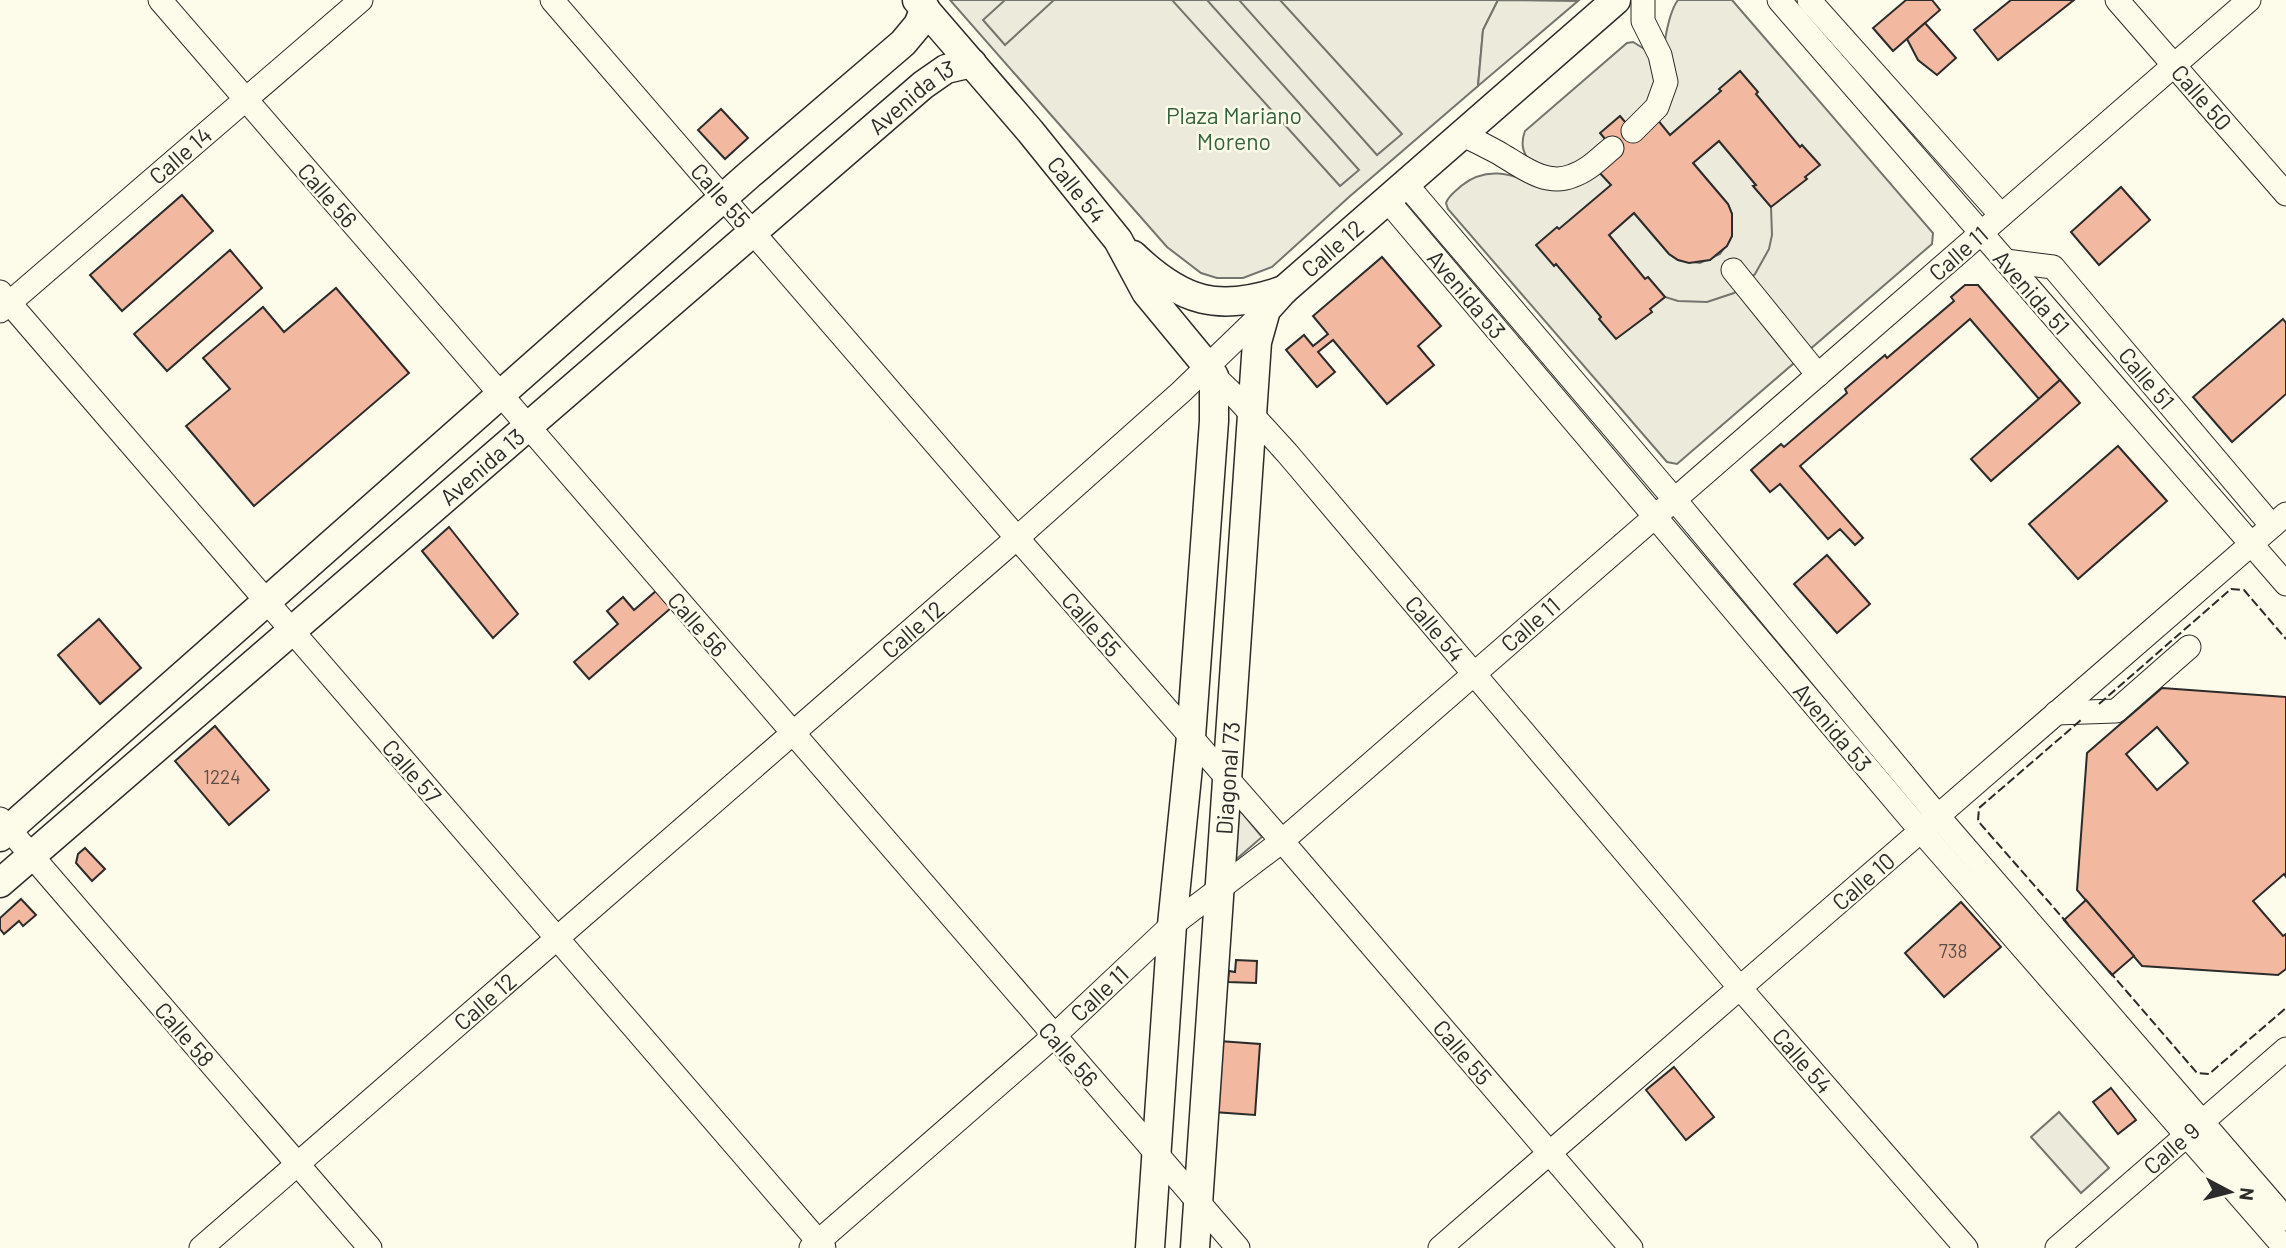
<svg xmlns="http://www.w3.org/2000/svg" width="2286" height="1248" font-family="Barlow,sans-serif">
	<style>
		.green { fill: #ecebdb; stroke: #74746e; stroke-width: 2 }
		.parking { fill: #eceadb; stroke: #74746e; stroke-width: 2 }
		.building { fill: #f2b8a0; stroke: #2b2b2b; stroke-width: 2; fill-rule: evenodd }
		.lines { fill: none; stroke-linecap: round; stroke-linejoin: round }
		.minor-casing { stroke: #2b2b2b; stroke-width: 25 }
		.major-casing { stroke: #2b2b2b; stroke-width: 31 }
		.minor { stroke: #fdfbea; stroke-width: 23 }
		.major { stroke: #fdfbea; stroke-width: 28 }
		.fence { stroke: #2b2b2b; stroke-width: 2; stroke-dasharray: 9 3.5; stroke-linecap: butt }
		.labels { text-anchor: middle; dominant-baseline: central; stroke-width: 5; stroke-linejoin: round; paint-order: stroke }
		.number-label { font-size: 19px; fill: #5d4e48 }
		.street-label { font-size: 23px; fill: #2b2b2b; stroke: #fdfbea }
		.park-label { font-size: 23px; fill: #34623c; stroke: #fdfbea }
	</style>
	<rect width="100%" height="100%" fill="#fdfbea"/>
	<g class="green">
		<path d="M950,0h548l-15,30 -5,56 -129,111 -77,70 -29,11h-26l-16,-5 -34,-26z"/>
		<path d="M1678,0h54l201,233 -1,11 -255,220 -10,-2 -219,-253 -2,-6c3,-8 9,-11 15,-17 29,-23 55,-9 86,1l110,-68c3,-28 5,-98 21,-119z"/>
		<path d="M1633,42l13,8 7,11 3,20 -5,18 -65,63 -24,9 -31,-7c-8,-11 -11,-20 -6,-33l102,-88z"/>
		<path d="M1233,802l29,35 -30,26z"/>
	</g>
	<g class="parking">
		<path d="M1005,0h49l-49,45 -22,-25z"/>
		<path d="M1172,0h35l152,170 -19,16z"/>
		<path d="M1239,0h41l122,134 -25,21z"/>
		<path d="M1498,0l80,1 -100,85 5,-56z"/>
		<path d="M1719,141l37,44 -2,2 17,20 1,28 -3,14 -14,25 -21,19 -27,9 -29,-1 -13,-4 -17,-20 -3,2 -36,-44 25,-22 35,41 9,6 22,3 20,-9 12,-18v-22l-4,-10 -35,-41z"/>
		<path d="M2059,1112l50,56 -28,25 -50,-56z"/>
	</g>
	<g class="building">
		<path d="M1906,0h26l8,10 -47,41 -20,-23z"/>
		<path d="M2011,0h63l-76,60 -24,-30z"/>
		<path d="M1925,23l31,35 -19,17 -19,-15 -11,-21z"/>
		<path d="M1740,71l18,21 -2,2 44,53 2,-2 18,20 -15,12 2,2 -36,28 -18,-21 3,-1 -37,-44 -26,22 35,41 4,10v22l-5,10 -17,14 -21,3 -11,-3 -9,-6 -35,-41 -25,22 36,44 3,-2 17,20 -15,12 2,3 -36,27 -17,-20 2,-2 -45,-53 -2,2 -18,-21 21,-18 2,2 52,-44 -14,-15 20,-17 -17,-20 20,-17 17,20 20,-17 13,16 51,-44 -2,-2z"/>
		<path d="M721,109l27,29 -23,21 -27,-29z"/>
		<path d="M2121,187l29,33 -51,45 -28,-33z"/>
		<path d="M182,195l31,36 -91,80 -32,-36z"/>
		<path d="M230,250l32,38 -95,83 -33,-37z"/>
		<path d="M1382,257l59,69 -23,20 16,19 -47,39 -54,-64 -15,12 17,20 -18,15 -31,-37 18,-15 9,11 15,-12 -15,-18z"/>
		<path d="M1965,285h13l82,95 -21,19 -69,-80 -170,147 63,72 -8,7 -15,-16 -12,10 -48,-55 -10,8 -19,-22 30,-26 3,3 63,-54 -2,-4 40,-34 2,3 67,-57 -3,-4z"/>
		<path d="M336,288l73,85 -155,133 -68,-80 44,-37 -27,-31 60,-51 21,25z"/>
		<path d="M2283,319l3,4v71l-54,48 -39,-45z"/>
		<path d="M2060,380l20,23 -89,78 -20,-22z"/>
		<path d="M2118,446l49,55 -89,78 -49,-55z"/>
		<path d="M449,527l69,87 -25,24 -71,-87z"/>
		<path d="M1827,555l43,49 -33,29 -43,-49z"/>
		<path d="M656,591l15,17 -82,71 -15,-17 44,-38 -11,-13 16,-14 11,13z"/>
		<path d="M99,619l42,49 -41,36 -42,-49z"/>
		<path d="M2162,688l124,9v180l-2,-3 -31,27 30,35 3,-2v35l-8,6 -136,-9 -65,-76 10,-137zM2157,727l31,36 -31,27 -31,-36z"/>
		<path d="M215,726l54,64 -40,35 -54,-64z"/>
		<path d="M85,848l20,21 -13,12 -16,-18 2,-9z"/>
		<path d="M21,899l15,16 -13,11 -4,-5 -15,13 -4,-5v-11z"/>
		<path d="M2086,900l48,56 -22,19 -48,-55z"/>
		<path d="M1961,902l40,45 -57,50 -39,-44z"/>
		<path d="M1236,960l21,1 -1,22 -28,-1 1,-11 6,1z"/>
		<path d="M1219,1041l41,3 -5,71 -41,-3z"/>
		<path d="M1674,1067l40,50 -28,23 -40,-50z"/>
		<path d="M2111,1088l25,32 -18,14 -25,-32z"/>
	</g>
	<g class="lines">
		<g class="minor-casing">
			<g id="minor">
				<path d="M160,0l1078,1248"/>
				<path d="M552,0l465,538 265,303 349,407"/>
				<path d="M1779,0l507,584"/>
				<path d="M1809,0l192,215"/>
				<path d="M2117,0l169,194"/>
				<path d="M1633,131l24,-24 9,-25 -6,-27 -17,-34v-21"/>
				<path d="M1463,135c11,5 23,11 34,17 23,13 48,35 75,24 16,-5 28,-18 40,-28"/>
				<path d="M1405,183l270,317 263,316 348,403"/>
				<path d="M1387,200l534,631 364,417"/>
				<path d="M2006,261l47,6 219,259"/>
				<path d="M1733,270l85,105"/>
				<path d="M0,292l824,956"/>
				<path d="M0,311l361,-311"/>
				<path id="s1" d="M1214,376l21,20 52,57 453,535 226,260"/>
				<path d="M2056,713l60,-2 73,-64"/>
				<path d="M0,819l370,429"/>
				<path id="s2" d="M201,1248l816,-710 164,-146 85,-82"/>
				<path d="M811,1248l243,-212 118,-111 110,-84 967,-841"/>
				<path d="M1440,1248l846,-734"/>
				<path d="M2057,1248l229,-199"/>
			</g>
		</g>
		<g class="major-casing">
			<g id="major">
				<path id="s3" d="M917,0l113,131 88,109 28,52 62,75 6,9v45l-23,316 -19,188 -22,323"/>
				<path d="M1133,255c49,47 85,58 151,35"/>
				<path d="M0,837l750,-663 153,-131 15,-18 7,-17"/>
				<path id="s4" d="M0,883l923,-798 23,-16 26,-6"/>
				<path id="s5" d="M1195,1248l62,-906 9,-32 18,-20 332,-290"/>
			</g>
		</g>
		<use href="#minor" class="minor"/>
		<use href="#major" class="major"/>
		<g class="fence">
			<path d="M2099,704l132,-115 13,1 42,49"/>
			<path d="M2068,924l-90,-103 1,-13 102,-88"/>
			<path d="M2109,971l88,102 12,1 77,-66"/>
		</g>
	</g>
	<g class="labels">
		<g class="number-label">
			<text x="222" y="776">1224</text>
			<text x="1953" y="950">738</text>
		</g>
		<g class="street-label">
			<text transform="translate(2202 97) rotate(49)">Calle 50</text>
			<text stroke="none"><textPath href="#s4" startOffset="1204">Avenida 13</textPath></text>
			<text transform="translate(180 155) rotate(-41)">Calle 14</text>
			<text stroke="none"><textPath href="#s3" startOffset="248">Calle 54</textPath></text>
			<text transform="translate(328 195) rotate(49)">Calle 56</text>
			<text transform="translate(721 195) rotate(49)">Calle 55</text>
			<text stroke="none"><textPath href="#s5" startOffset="1032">Calle 12</textPath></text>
			<text transform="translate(1958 253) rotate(-41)">Calle 11</text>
			<text transform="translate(2032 292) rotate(49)">Avenida 51</text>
			<text transform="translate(1467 294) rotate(50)">Avenida 53</text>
			<text transform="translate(2147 378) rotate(50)">Calle 51</text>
			<text stroke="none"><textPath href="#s4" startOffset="637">Avenida 13</textPath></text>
			<text transform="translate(698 624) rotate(49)">Calle 56</text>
			<text transform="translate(1092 624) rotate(49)">Calle 55</text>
			<text transform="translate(1530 624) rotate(-41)">Calle 11</text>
			<text stroke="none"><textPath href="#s2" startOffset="943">Calle 12</textPath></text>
			<text stroke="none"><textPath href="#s1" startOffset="336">Calle 54</textPath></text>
			<text transform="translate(1833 727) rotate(50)">Avenida 53</text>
			<text transform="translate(412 771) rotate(49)">Calle 57</text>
			<text stroke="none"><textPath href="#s5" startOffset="471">Diagonal 73</textPath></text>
			<text transform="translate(1863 881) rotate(-41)">Calle 10</text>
			<text transform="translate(1099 993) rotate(-43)">Calle 11</text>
			<text stroke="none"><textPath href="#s2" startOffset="376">Calle 12</textPath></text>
			<text transform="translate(185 1034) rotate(49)">Calle 58</text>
			<text transform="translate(1463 1052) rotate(50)">Calle 55</text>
			<text transform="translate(1069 1054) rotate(49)">Calle 56</text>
			<text stroke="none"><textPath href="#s1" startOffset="903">Calle 54</textPath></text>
			<text transform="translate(2171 1148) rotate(-41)">Calle 9</text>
		</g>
		<g class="park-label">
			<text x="1234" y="115">Plaza Mariano<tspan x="1234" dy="26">Moreno</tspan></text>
		</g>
	</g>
	<g transform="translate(2230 1192) rotate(97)" stroke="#fdfbea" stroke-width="5" paint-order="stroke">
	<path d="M0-5L12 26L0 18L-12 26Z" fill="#2b2b2b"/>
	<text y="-10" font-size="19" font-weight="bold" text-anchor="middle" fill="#2b2b2b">N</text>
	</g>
</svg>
